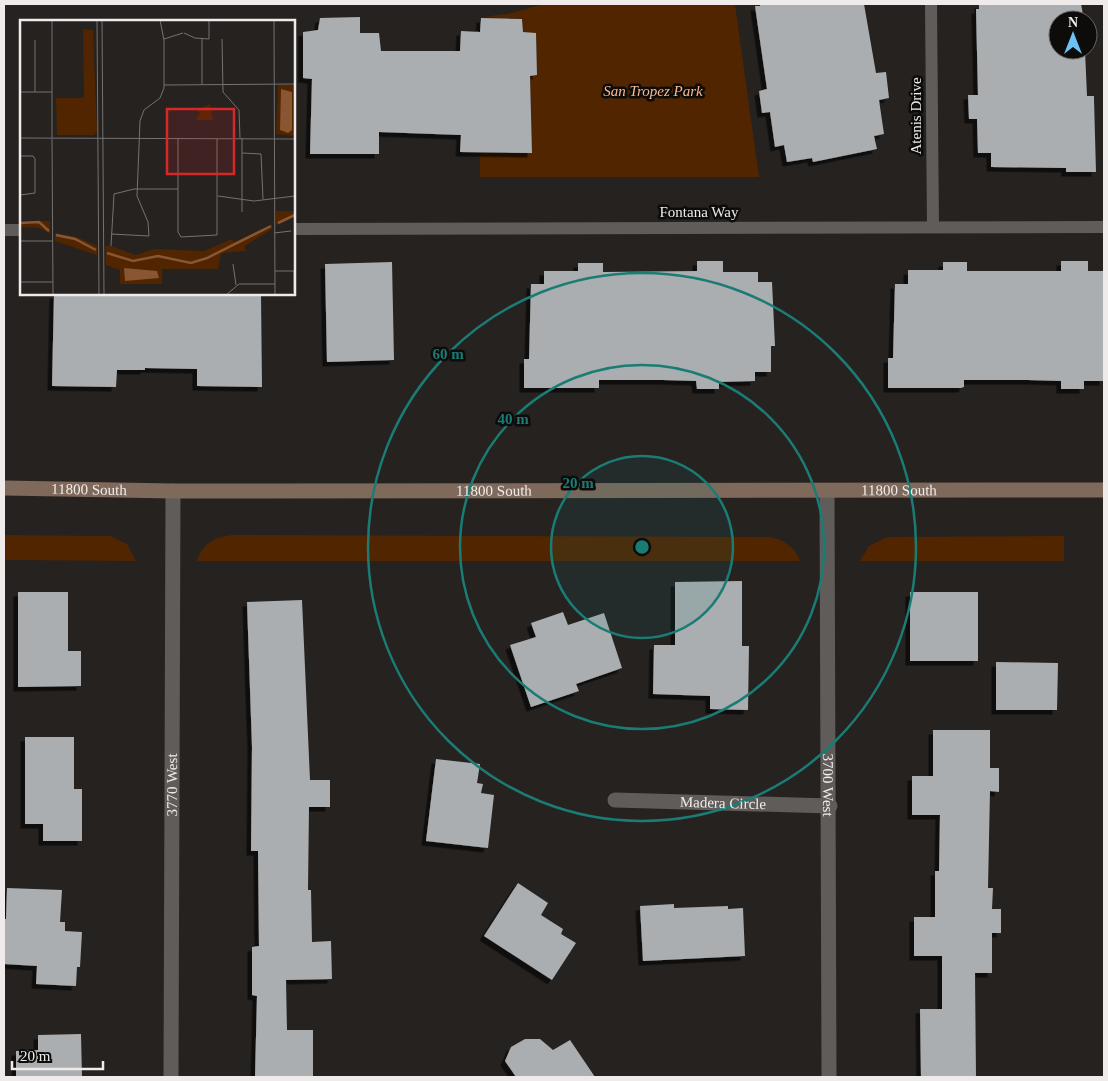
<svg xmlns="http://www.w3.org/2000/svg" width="1108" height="1081" font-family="'Times New Roman',serif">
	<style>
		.green { fill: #512500 }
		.building { fill: #aaaeb0; filter: url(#shadow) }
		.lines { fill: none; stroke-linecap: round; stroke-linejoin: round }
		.lane { stroke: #5f5c5a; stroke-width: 12 }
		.street { stroke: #5f5c5a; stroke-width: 15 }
		.secondary { stroke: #7f695a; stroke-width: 15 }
		.ring { fill: none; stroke: #1a7c74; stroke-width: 2.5 }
		.labels { text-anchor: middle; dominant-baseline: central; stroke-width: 5; stroke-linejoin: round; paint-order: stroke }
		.park-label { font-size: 15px; font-style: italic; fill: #f8b990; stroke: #0d0c0b }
		.street-label { font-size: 15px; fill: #eeebea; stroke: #0d0c0b }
		.inset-river { fill: none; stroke: #885633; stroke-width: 2.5 }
		.inset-road { fill: none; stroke: #757271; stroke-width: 1 }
		.view { fill: #d62828; fill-opacity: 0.15; stroke: #d62828; stroke-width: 2.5 }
		.inset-edge { fill: none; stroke: #eeebea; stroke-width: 2.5 }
		.centre { fill: #1a7c74; stroke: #0d0c0b; stroke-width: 2.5 }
		.ring-label { font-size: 15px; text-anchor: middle; font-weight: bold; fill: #1a7c74; stroke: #0d0c0b; stroke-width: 5; stroke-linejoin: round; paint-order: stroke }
	</style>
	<defs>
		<filter id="shadow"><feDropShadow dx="-4.5" dy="4.5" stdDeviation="0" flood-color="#0009"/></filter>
	</defs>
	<rect width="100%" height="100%" fill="#252220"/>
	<g class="green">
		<path d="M543,4h192l24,173h-279v-24h52l-2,-77 7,-1 -1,-41 -13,-2 -1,-13 -39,-2 29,-4z"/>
		<path d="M4,535l106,1 17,8 9,17 -132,-1z"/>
		<path d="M232,535l537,2c14,2 26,10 31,24h-603c5,-18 18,-24 35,-26z"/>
		<path d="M1064,536v25h-204l9,-15 18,-9z"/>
	</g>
	<g class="building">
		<path d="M760,4h104l12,69 10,-1 3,26 -10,2 5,34 -10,2 3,13 -64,13 -1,-4 -25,4 -3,-17 -9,2 -5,-35 -8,1 -3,-22 8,-2 -12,-83h5z"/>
		<path d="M979,4h102l3,16h-26v30h27l2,46h7v3l2,73h-30v-4l-75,-1v-14h-13l-1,-34h-8l-1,-24h10l-2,-86h3z"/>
		<path d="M360,17v16h19l2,18h79l1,-20 19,1 1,-14 41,1 1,13 13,1 1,42 -7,1 2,77 -72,-1 1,-17 -82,-3v22h-69l2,-75 -9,-1v-46l15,-2 2,-12z"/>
		<path d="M697,261h26v11h35v10h14l3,64h-4v26h-16v9l-36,1v7h-22l-1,-8 -33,-1h-64v8h-75v-29h5l2,-75h13v-13h34v-8h25v9l94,-1z"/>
		<path d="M1061,261h27v10h16v110h-20v8h-23v-8l-33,-1h-64v7l-3,1h-73v-30h5l2,-74h13v-14h35v-8h24v9h94z"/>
		<path d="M392,262l2,98 -67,2 -2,-98z"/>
		<path d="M54,294h207l1,93 -65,-1v-17l-52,-1v2h-28l-1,17 -64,-1z"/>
		<path d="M742,581v65h7l-1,64 -38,-1v-13l-57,-2 1,-49h21v-63z"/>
		<path d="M18,592h50v59h13v35l-63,1z"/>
		<rect x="910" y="592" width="68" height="69"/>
		<path d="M302,600l8,180h20v27h-21l-1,83h3l1,52 19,-1 1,38 -46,1 1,50h26v47h-58l2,-81 -5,-1v-48l7,-1 -1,-95h-7l1,-104 -5,-145z"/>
		<path d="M563,612l5,13 36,-12 18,55 -46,16 3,7 -48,16 -21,-62 26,-8 -5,-14z"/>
		<path d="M996,662l62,1 -1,47h-61z"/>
		<path d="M933,730h57v38h9v24l-9,-1 -2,97h5l-1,21h9v24h-9v40h-17l1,104h-55l-1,-68h22v-53h-28v-39h21v-46h4l1,-56h-28v-39h21z"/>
		<path d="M25,737h49v52h8v52h-39v-17h-18z"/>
		<path d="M436,759l44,5 -3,19 6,1 -2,9 13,2 -6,53 -62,-7z"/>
		<path d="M518,883l30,20 -7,12 22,14 -2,5 15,9 -24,37 -68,-44z"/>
		<path d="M7,888l55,2 -2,32h5v9l17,1 -2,35h-3l-1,19 -40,-2 1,-18 -33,-2v-45h2z"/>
		<path d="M674,904v4l54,-2v3l15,-1 2,48 -102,5 -3,-55z"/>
		<path d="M81,1034l1,43h-66v-26l22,-1v-15z"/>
		<path d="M525,1039h15l13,11 17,-10 25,37h-79l-11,-16 6,-14z"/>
	</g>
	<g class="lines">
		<g class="lane">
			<path d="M931,4l2,223"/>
			<path d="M294,229l810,-2"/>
			<path d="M4,230h17"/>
		</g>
		<g class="street">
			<path id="s1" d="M827,491l2,586"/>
			<path id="s2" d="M615,800l215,6"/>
			<path id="s3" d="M171,1077l2,-586"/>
		</g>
		<path class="secondary" id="s4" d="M4,488l169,3 931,-1"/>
	</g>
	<circle cx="642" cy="547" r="91" fill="#1a7c74" fill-opacity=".12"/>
	<g class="ring">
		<circle cx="642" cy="547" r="91"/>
		<circle cx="642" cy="547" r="182"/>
		<circle cx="642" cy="547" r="274"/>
	</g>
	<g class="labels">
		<g class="park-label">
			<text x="653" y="91">San Tropez Park</text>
		</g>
		<g class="street-label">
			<text transform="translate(916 116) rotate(-90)">Atenis Drive</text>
			<text x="699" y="212">Fontana Way</text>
			<text stroke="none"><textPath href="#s4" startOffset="85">11800 South</textPath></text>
			<text stroke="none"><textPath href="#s4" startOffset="490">11800 South</textPath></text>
			<text stroke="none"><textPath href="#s4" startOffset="895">11800 South</textPath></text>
			<text stroke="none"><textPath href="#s3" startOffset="292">3770 West</textPath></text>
			<text stroke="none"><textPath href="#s1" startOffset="294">3700 West</textPath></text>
			<text stroke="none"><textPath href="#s2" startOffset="108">Madera Circle</textPath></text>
		</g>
	</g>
	<g transform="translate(20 20)">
		<rect width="275" height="275" fill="#252220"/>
		<path d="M63,9l10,1 4,101 -3,4h-37l-1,-37h28zM258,65h17v51l-19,-2zM190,84l3,16h-17l4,-7 -3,-3zM256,191h19v5l-19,9zM0,201h30v13l-10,-6 -20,-1zM252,205v4l-27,17v5l-24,2 -3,16h-56v15h-42v-14l-14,-5 -1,-18 3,-2 28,10 18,-6 50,2 28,-12 2,3zM35,213l22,4 20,9v9l-42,-14z" fill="#512500"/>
		<path d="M261,69l11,3v38l-4,3 -8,-3zM104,248l33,3 2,7 -34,3z" fill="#885633"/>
		<path class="inset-river" d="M0,203l19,-1 10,9M258,203l17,-8M36,215l19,4 21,11M87,233l26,8 25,-5 33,7 16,-5 64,-32"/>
		<path class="inset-road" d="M32,0v118M77,0l2,275M82,0l2,275M254,0l1,275M164,13l11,5 14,1v-19M144,19l19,-6M202,19l1,53 16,18 1,28M15,20v52M144,65l131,-1M182,65v-46M0,72h32M0,118l275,1M158,118v94l3,5 36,-2v-96M32,119l1,156M222,133l19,1 2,45M0,136h13l2,3v34l-15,2M198,176l36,5 41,-5M222,192v-74M254,213l17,-2M91,214l38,2 -1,-14 -11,-26 3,-75 4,-11 16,-12 4,-10v-48l-4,-20M0,221h33M91,226l3,-52 20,-5h44M213,244l3,21M255,251h20M274,251v21M0,262h33M147,275h56M206,275l13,-11h36"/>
		<path class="view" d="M147,89h67v65h-67z"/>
		<rect width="275" height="275" class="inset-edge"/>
	</g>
	<circle cx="642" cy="547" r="8" class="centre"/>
	<g class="ring-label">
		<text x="448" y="359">60 m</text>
		<text x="513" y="424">40 m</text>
		<text x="578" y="488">20 m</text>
	</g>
	<rect width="1108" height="1081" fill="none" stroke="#eeebea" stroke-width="10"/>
	<g transform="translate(1073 35)"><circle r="24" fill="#0d0c0b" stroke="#676564"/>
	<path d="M0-4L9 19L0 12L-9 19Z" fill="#6ec2f3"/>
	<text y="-8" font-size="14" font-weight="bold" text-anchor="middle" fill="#eeebea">N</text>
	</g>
	<path d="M12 1061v8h91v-8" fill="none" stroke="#eeebea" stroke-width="2.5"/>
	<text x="20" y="1061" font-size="15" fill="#eeebea" stroke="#0d0c0b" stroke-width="4" paint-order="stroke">20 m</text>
</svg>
